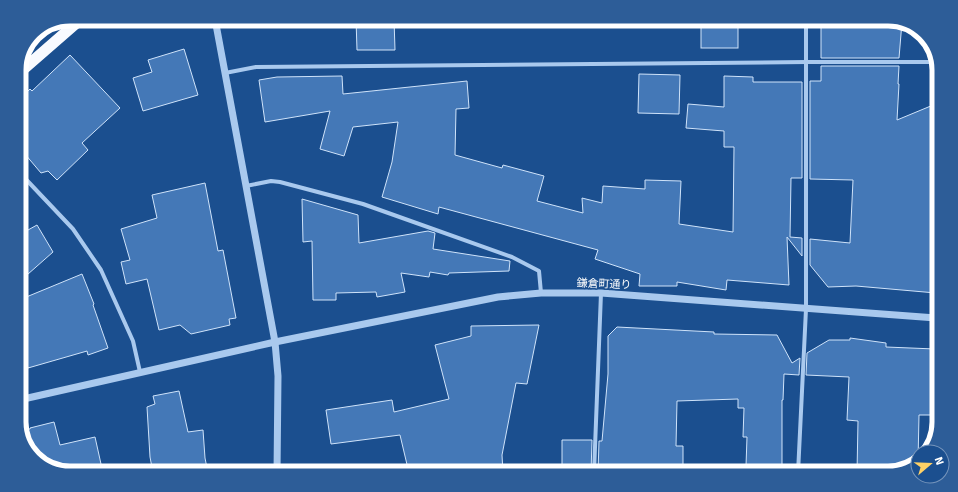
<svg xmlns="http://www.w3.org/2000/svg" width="958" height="492" font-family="Signika,'Noto Sans JP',sans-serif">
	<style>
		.building { fill: #4478b7; stroke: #cfe3fa }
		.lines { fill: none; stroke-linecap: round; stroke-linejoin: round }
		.minor { stroke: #a9c9ee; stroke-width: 4 }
		.tertiary { stroke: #a9c9ee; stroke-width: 7 }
		.trunk { stroke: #f8faff; stroke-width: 11 }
		.labels { text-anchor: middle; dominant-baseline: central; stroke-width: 3; stroke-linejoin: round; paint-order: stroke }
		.street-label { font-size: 11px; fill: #fff; stroke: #1b4f8f }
		.rim { fill: none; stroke: #fff; stroke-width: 5 }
	</style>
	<rect width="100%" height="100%" fill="#1b4f8f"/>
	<g class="building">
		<path d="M356,19h38l1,31h-38z"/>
		<rect x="701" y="19" width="37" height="29"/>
		<path d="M821,19h67l14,3 -3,36h-78z"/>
		<path d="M184,49l14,46 -55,16 -10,-33 19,-6 -4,-12z"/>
		<path d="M70,55l50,53 -38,35 6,7 -31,30 -9,-9 -7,2 -22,-26v-47l11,-11 2,2z"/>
		<path d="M821,66h78l-1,18h1l-2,36 41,-17 -2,190 -80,-7 -28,1 -18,-22v-26l40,4 3,-63 -43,-1v-98h11z"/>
		<path d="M639,74l41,1 -1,39 -41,-1z"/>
		<path d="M342,76l1,18 124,-13 2,27 -13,1 -1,46 47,13 1,-3 41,11 -7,25 46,12 -1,-15 20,5 1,-17 42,3v-9l36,1 -2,43 54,8 1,-85h-10v-16l-38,-3 2,-24 36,3v-31l29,1v5h49v96h-11l-1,59 12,1v18l-15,-19 2,48 -62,-5 -1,10 -49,-8v4h-38l1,-12 -45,-15 3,-9 -159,-43 -1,7 -56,-17 10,-35 6,-40 -45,5 -9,29 -24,-7 10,-38 -65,11 -6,-42 18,-3z"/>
		<path d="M205,183l13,68 5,-1 13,68 -7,1 1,6 -39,9 -11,-9 -21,5 -12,-51 -21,5 -5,-22 9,-2 -9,-31 36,-11 -5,-23z"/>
		<path d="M302,199l56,16 1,28 69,-12 7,2 -2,16 77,12 -1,10 -60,2 -1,2 -18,-3 -1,5 -28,-4 4,19 -28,5 -1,-5 -40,1v7h-23l-1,-59 -9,1z"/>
		<path d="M37,225l16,27 -34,30v-47z"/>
		<path d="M82,274l12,30 -1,1 15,43 -20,7 -1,-4 -59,17 -9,-30v-38z"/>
		<path d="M539,325l-12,59 -11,-1 -14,72 1,18h-94l-9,-38 -69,9 -5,-34 66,-10 2,12 55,-13 -14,-54 36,-9v-10z"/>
		<path d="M617,327l97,5v2l63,1 15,28 8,-5 -1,17 -15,-1 -1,26h-1v73h-26v-7h-10l1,-29h-4l1,-29h-6v-9l-61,2 -1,45h7v27h-85l1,-32h3l6,-67v-38z"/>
		<path d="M850,338l36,5v4l49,2 -1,66h-15l-1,47 -2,3 -28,8h-31l1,-52 -11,-1 2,-43 -43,-2 1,-22 22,-13h21z"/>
		<path d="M179,391l9,41 15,-2 2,28 3,15h-55l-3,-16 -3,-50 8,-3 -2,-8z"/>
		<path d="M54,422l6,23 35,-8 8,36h-33l-22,-5 -20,-17 -7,-20 9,-2v-1z"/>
		<path d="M562,440h30l-1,33h-29z"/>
	</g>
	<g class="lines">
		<g class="minor">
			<path d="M225,73l31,-6 551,-5h130"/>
			<path d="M19,172l54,57 28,41 32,71 7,31"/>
			<path d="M246,186l25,-5 9,1 83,22 149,53 27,14 2,22"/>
			<path d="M594,473l7,-180"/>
			<path d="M798,473l8,-164v-290"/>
		</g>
		<g class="tertiary">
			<path d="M215,19l60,323 3,34 -1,97"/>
			<path d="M19,400l256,-58 223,-45 43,-4h60l335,25"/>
		</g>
		<path class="trunk" d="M19,73l62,-54"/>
	</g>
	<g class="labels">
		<g class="street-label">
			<text transform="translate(604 284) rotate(2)">鎌倉町通り</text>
		</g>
	</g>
	<path d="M0 0H958V492H0ZM70 26H888A44 44 0 0 1 932 70V422A44 44 0 0 1 888 466H70A44 44 0 0 1 26 422V70A44 44 0 0 1 70 26Z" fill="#2d5d98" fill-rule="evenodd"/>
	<path class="rim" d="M70 26H888A44 44 0 0 1 932 70V422A44 44 0 0 1 888 466H70A44 44 0 0 1 26 422V70A44 44 0 0 1 70 26Z"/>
	<g transform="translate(930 464) rotate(71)"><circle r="19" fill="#1b4f8f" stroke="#7695bc"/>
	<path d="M0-3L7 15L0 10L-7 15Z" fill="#ffd166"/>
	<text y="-6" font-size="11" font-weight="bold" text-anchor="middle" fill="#ffffff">N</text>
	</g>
</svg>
